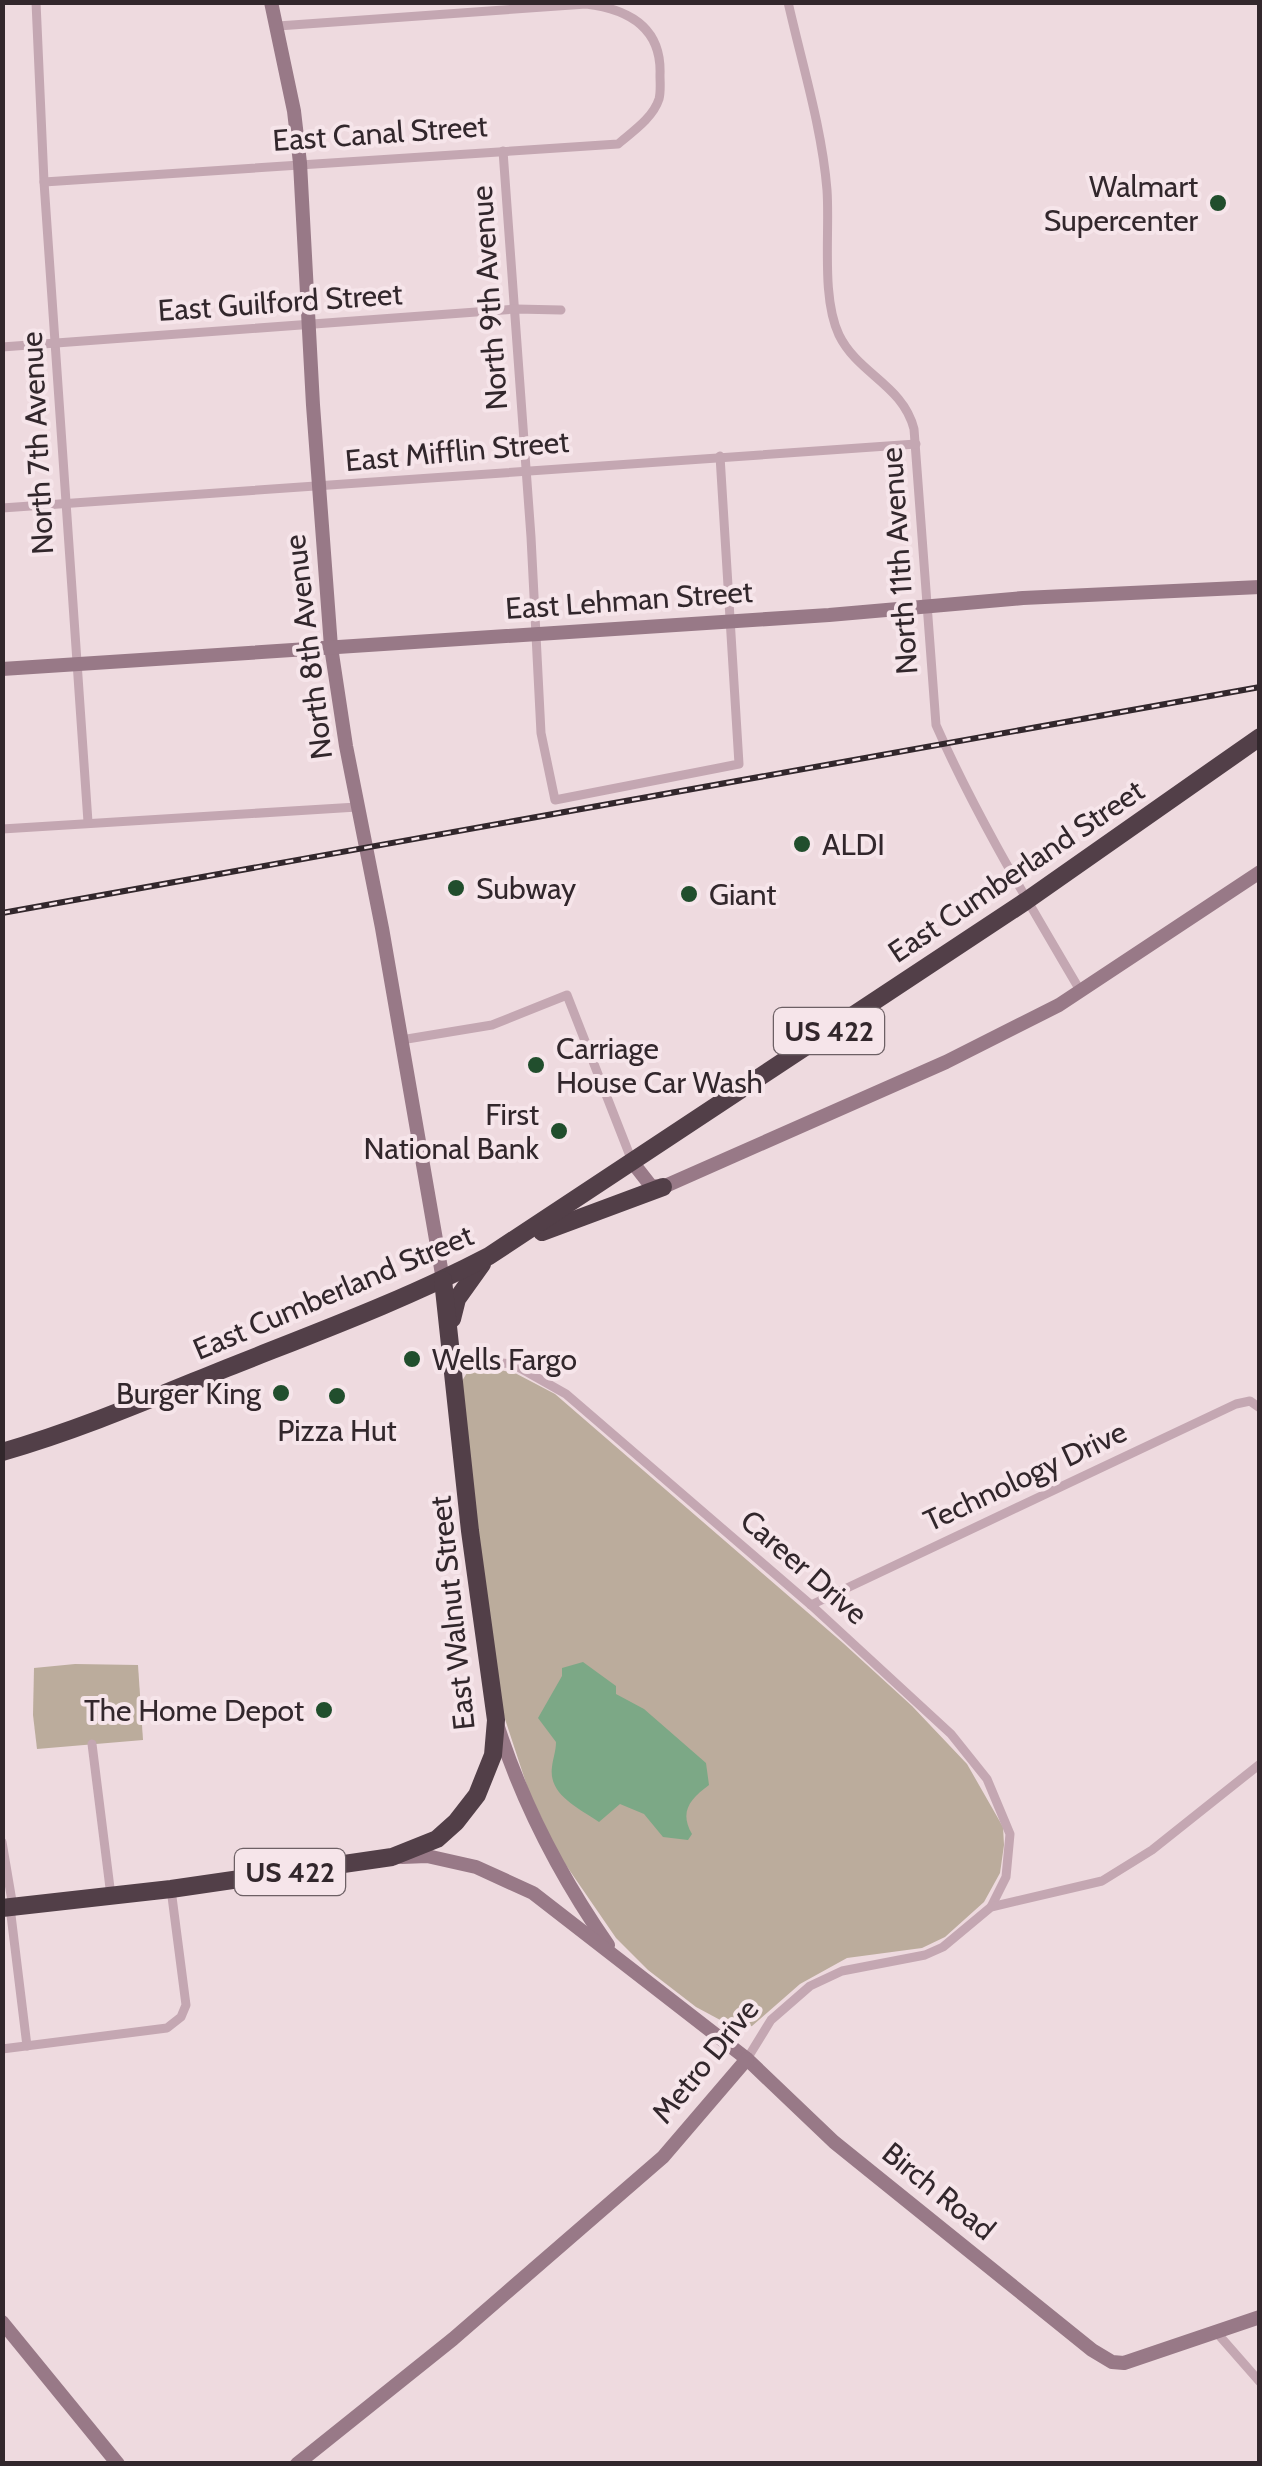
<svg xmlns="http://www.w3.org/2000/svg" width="1262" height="2466" font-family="Cabin,sans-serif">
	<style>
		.green { fill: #bbac9c }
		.water { fill: #7ca886 }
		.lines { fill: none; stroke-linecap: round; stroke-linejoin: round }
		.street { stroke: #c4a7b2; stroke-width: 9 }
		.secondary { stroke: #987987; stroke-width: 14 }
		.highway { stroke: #523f48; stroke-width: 18 }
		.rail-casing { stroke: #32272c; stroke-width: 6 }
		.rail { stroke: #f6e5ea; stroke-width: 2.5; stroke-dasharray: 8; stroke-linecap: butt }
		.poi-dot { fill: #214e2d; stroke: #f6e5ea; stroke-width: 4 }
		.labels { text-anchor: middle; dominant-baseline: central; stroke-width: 8; stroke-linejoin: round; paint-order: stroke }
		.shield { fill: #f6e5ea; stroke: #6d6065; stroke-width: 2.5 }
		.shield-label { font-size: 28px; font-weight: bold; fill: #32272c }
		.street-label { font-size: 30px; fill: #32272c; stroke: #f6e5ea }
		.poi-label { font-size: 30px; fill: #32272c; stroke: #f6e5ea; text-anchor: start }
	</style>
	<rect width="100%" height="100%" fill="#eedadf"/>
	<g class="green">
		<path d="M479,1366l36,7 40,21 288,249 69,63 55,58 36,63 1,18 -4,28 -16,29 -39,35 -23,11 -75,10 -47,26 -48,42 -15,3 -41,-22 -48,-37 -32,-32 -57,-83 -30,-63 -26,-79 -38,-273 -3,-59 8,-13z"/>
		<path d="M75,1664l63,1 5,75 -106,9 -4,-34 1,-47z"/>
	</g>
	<path class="water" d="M583,1662l33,24v8l28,15 62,54 3,22c-19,14 -30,27 -17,49l-4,6 -25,-3 -19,-23 -24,-10 -21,18c-20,-14 -51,-27 -47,-55 1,-9 4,-16 4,-25l-18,-24 24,-42v-8z"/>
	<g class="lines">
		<g class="street">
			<path d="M36,2l8,180 44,640"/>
			<path d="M788,2c14,62 34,126 39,188 3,43 -6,107 12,145 19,39 64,50 75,94l22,296c41,93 94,180 145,267"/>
			<path d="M503,151l28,386 10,196 14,67 184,-36 -19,-308"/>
			<path d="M44,182l574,-38c14,-12 35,-26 41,-45 2,-7 1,-17 1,-24 2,-48 -32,-66 -74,-71l-308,22"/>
			<path d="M2,347l514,-38 45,1"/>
			<path d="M2,508l914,-64"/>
			<path d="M2,829l355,-22"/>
			<path d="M401,1040l91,-15 75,-30 65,166"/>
			<path d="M452,1358l61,6 53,30 245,211 140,129 36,45 23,55 -4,43 -15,30"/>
			<path d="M811,1605l425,-201 14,-3 10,7"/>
			<path d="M92,1744l19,152"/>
			<path d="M2,1842l11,65"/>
			<path d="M10,1907l17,139"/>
			<path d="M2,2049l165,-21 14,-11 5,-12 -15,-116"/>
			<path d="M747,2059l24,-39 39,-34 32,-15 83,-16 18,-8 48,-40 111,-26 50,-31 108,-86"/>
			<path d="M1217,2333l43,49"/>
		</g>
		<g class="secondary">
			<path d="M271,2l23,109 6,52 13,242 18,242 15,99 36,182 61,352"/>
			<path d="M2,669l827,-54 194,-17 237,-11"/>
			<path d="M633,1163l18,23 12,1 283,-125 113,-57 201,-133"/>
			<path d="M497,1724c26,81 63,152 111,221"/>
			<path d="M402,1857l25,-1 49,11 57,26 214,166 87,83 258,208 20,12 12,1 136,-46"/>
			<path d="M2,2322l116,142"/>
			<path d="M297,2464l156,-125 210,-182 84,-98"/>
		</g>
		<g class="highway">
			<path d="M542,1232l121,-45"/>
			<path d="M452,1319l5,-20 25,-35"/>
			<path d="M2,1452c77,-22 151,-54 225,-84 88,-35 178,-68 262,-112l537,-355 234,-164"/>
			<path d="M2,1908l169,-19 221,-32 45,-18 19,-17 21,-27 16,-40 3,-35 -26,-189 -27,-251"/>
		</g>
		<g class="rail-casing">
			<path id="rail" d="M2,913l1258,-226"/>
		</g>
		<use href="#rail" class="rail"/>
	</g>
	<g class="poi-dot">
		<circle cx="1218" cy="203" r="10"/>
		<circle cx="802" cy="844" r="10"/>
		<circle cx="456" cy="888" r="10"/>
		<circle cx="689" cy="894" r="10"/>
		<circle cx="536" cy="1065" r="10"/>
		<circle cx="559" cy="1131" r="10"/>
		<circle cx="412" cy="1359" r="10"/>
		<circle cx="281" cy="1393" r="10"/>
		<circle cx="337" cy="1396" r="10"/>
		<circle cx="324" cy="1710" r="10"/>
	</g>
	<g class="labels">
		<g class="shield">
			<rect x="774" y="1008" width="110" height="46" rx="8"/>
			<rect x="235" y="1849" width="110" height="46" rx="8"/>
		</g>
		<g class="shield-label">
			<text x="829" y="1031">US 422</text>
			<text x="290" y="1872">US 422</text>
		</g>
		<g class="street-label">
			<text transform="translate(380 133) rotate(-4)">East Canal Street</text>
			<text transform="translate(489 298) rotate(-94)">North 9th Avenue</text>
			<text transform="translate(280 302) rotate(-4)">East Guilford Street</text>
			<text transform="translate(37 443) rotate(-93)">North 7th Avenue</text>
			<text transform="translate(457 451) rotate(-5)">East Mifflin Street</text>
			<text transform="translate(899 561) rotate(-94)">North 11th Avenue</text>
			<text transform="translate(629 600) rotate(-4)">East Lehman Street</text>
			<text transform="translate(308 647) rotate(-97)">North 8th Avenue</text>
			<text transform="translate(1016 871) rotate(-34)">East Cumberland Street</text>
			<text transform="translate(333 1292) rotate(-23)">East Cumberland Street</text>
			<text transform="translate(1025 1476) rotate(-25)">Technology Drive</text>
			<text transform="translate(804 1567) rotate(41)">Career Drive</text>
			<text transform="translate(452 1613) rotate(-96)">East Walnut Street</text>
			<text transform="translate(705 2061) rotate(-51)">Metro Drive</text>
			<text transform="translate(939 2191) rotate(39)">Birch Road</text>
		</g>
		<g class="poi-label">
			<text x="1198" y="186" text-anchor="end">Walmart<tspan x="1198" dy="34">Supercenter</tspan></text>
			<text x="822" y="844">ALDI</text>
			<text x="476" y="888">Subway</text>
			<text x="709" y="894">Giant</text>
			<text x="556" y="1048">Carriage<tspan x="556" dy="34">House Car Wash</tspan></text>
			<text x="539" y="1114" text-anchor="end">First<tspan x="539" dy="34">National Bank</tspan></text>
			<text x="432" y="1359">Wells Fargo</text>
			<text x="261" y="1393" text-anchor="end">Burger King</text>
			<text x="337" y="1430" text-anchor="middle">Pizza Hut</text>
			<text x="304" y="1710" text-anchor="end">The Home Depot</text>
		</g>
	</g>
	<rect width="1262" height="2466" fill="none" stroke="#32272c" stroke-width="10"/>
</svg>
